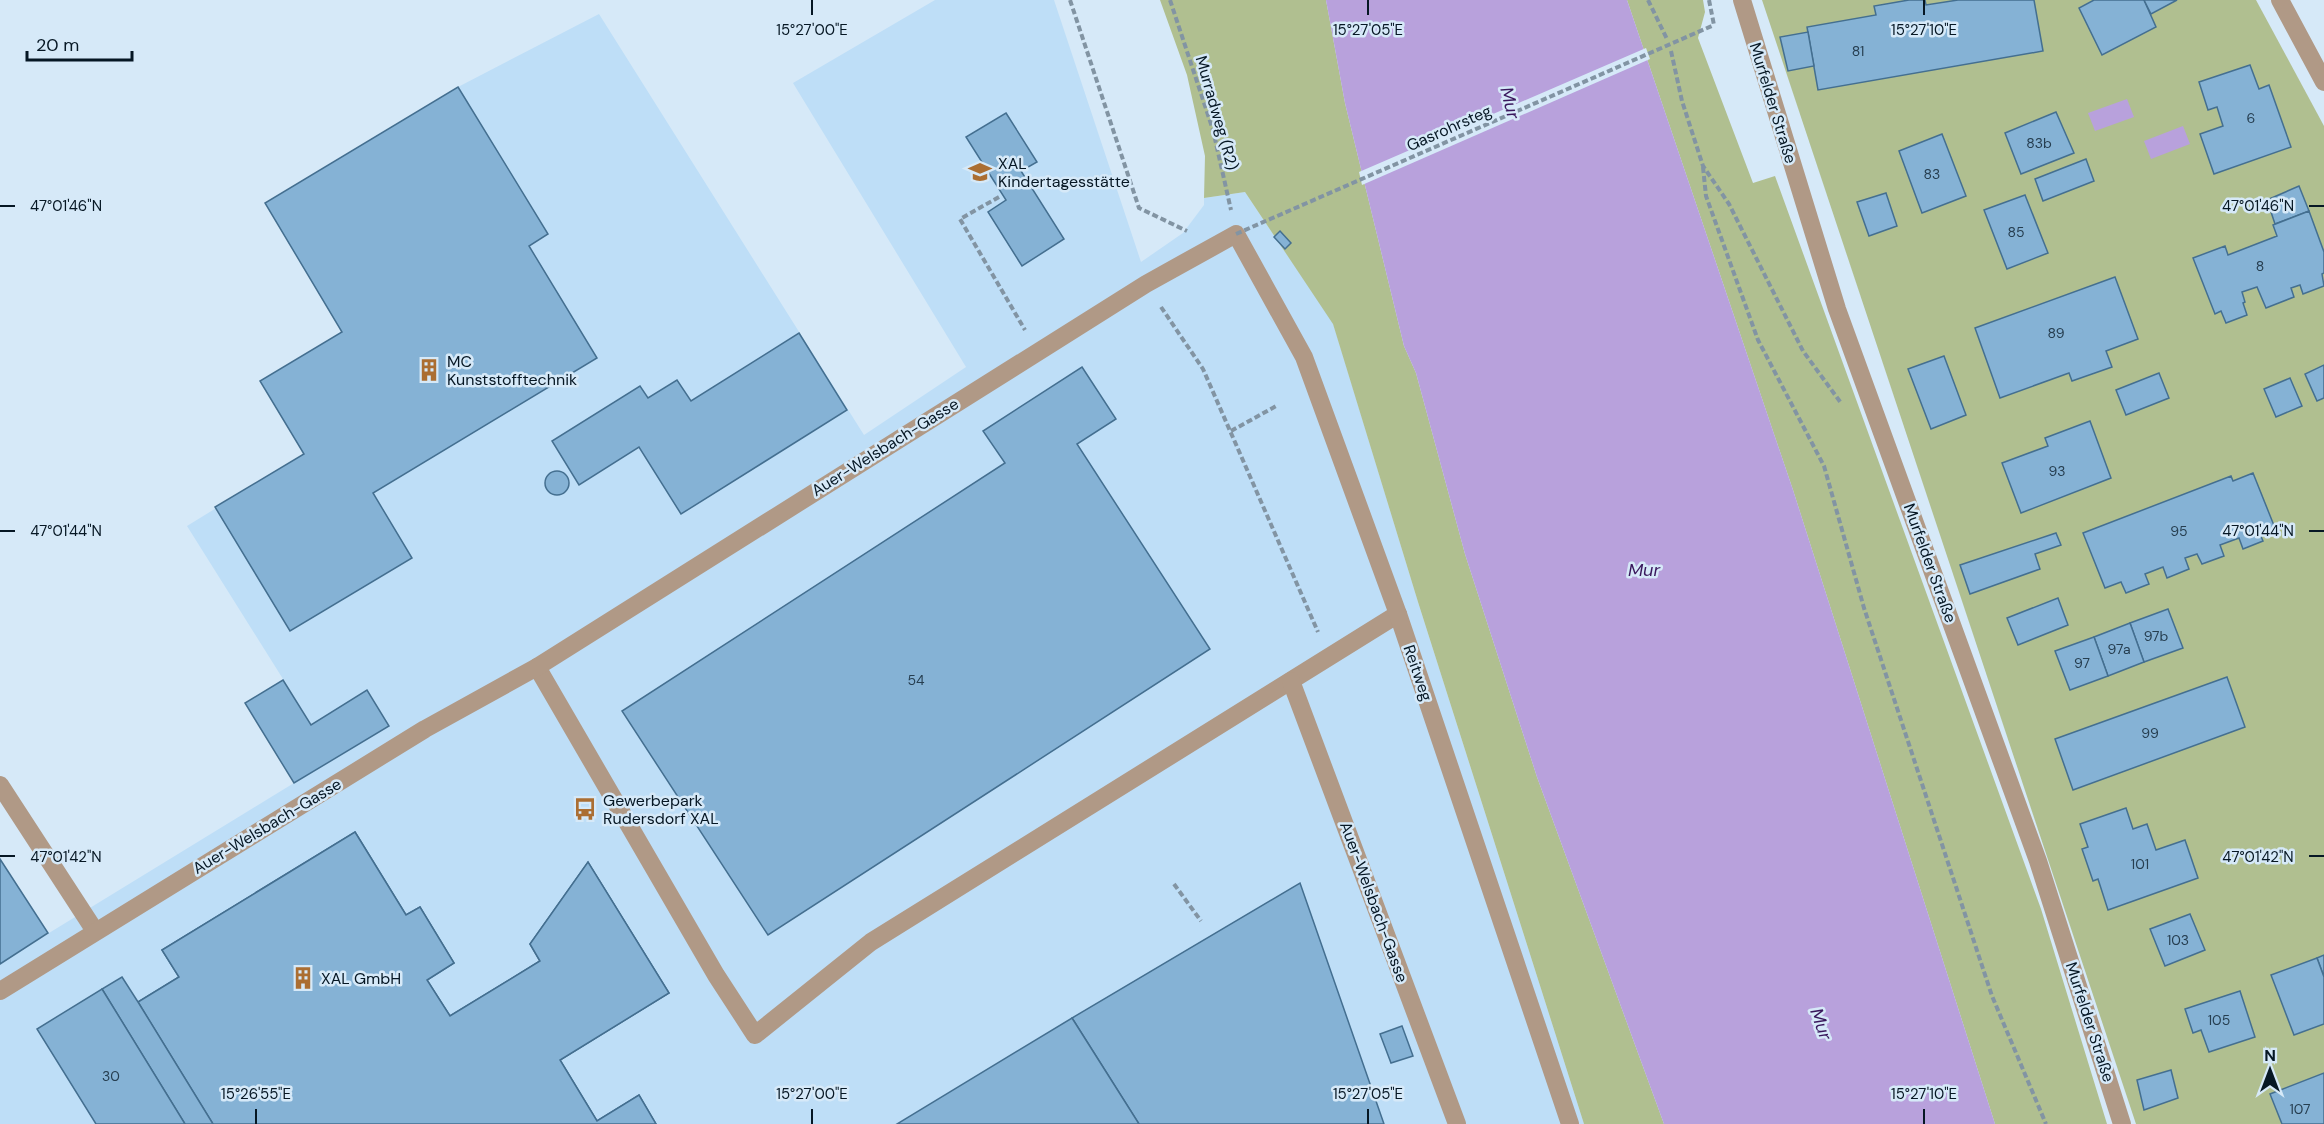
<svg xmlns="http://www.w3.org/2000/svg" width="2324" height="1124" font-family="'DM Sans',sans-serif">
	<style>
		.built { fill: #bedef7 }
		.green { fill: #b0bf90 }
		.water { fill: #b8a1dc }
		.pier { fill: #d6e9f8 }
		.building { fill: #85b2d5; stroke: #446f90; stroke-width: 1.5 }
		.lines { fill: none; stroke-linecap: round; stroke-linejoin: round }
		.path { stroke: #8294a3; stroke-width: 4; stroke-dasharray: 6 3; stroke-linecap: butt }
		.minor { stroke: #b09986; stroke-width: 18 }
		.path-bridge { stroke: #8294a3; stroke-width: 4; stroke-dasharray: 6 3; stroke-linecap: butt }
		.ticks { fill: none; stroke: #061724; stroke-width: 2 }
		.labels { text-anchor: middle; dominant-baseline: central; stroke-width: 5; stroke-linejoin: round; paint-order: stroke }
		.number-label { font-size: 14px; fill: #263e50 }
		.street-label { font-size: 16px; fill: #061724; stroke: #d6e9f8 }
		.poi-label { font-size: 16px; fill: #061724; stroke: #d6e9f8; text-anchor: start }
		.water-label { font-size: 18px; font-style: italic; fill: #39175c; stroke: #d6e9f8 }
		.ticks-label { font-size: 15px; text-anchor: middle; fill: #061724; stroke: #d6e9f8; stroke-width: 5; stroke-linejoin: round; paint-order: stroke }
	</style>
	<rect width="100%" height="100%" fill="#d6e9f8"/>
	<path class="built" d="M935,0h119l87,262 42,-29 21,-28v-7l41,-6 88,131 85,279 166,522h-1584v-265l49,74 245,-150 -49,-80 38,-24 -96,-153 117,-72 -44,-73 82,-49 -77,-129 193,-116 141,-73 265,421 102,-68 -173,-284z"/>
	<g class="green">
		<path d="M1160,0h166l19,103 59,243 12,27 49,181 72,223 127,347h-80l-166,-522 -85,-278 -88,-132 -41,6 1,-42 -18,-81z"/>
		<path d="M1627,0h76l2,12 -7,26 55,145 22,-7 266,733 66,215h-112l-202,-634z"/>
		<path d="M1762,0h494l68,126v998h-188z"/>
	</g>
	<g class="water">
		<path d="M1326,0h301l166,490 202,634h-331l-127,-347 -72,-223 -49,-181 -12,-27 -59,-243z"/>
		<path d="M2127,99l7,18 -39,14 -7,-18z"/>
		<path d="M2183,126l7,18 -39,15 -7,-18z"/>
	</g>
	<path class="pier" d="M1646,48l4,11 -288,126 -3,-13z"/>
	<g class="building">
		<path d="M1909,0h16l1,5 32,-5h76l9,51 -225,39 -11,-63 69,-12 -2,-9z"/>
		<path d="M2094,0h50l12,27 -54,28 -23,-47z"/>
		<path d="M2144,0h33l-26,14z"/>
		<path d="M1808,32l6,34 -26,5 -8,-34z"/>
		<path d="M2250,65l9,24 10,-4 22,62 -77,27 -14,-40 23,-8 -6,-19 -9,3 -9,-28z"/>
		<path d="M458,87l90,147 -19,12 68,112 -224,135 39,65 -122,73 -75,-124 89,-53 -44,-73 82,-49 -77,-129z"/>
		<path d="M2056,112l18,41 -53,21 -16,-41z"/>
		<path d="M1006,113l31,49 -16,9 43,68 -42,27 -34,-54 18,-12 -40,-63z"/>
		<path d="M1942,134l24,62 -44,17 -23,-62z"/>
		<path d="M2086,159l8,22 -51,20 -8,-22z"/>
		<path d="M2299,186l10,25 -34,13 -8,-24z"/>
		<path d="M1886,193l11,33 -28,10 -12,-34z"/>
		<path d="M2025,195l23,58 -41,16 -23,-59z"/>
		<path d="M2309,211l15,41v21l-2,1 2,12 -21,8 -3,-9 -9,3 3,9 -28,11 -9,-21 -15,5 3,10 -2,1 4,12 -21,8 -5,-12 -6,3 -22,-56 32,-12 3,9 49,-19 -4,-11z"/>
		<path d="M1280,231l11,12 -6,6 -11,-12z"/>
		<path d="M2115,277l23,62 -32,12 6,16 -40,14 -3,-8 -69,25 -25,-70z"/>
		<path d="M799,333l48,77 -166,104 -42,-67 -60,38 -27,-44 88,-55 8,12 29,-18 14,21z"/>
		<path d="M1944,356l22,59 -35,14 -23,-60z"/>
		<path d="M2324,365v33l-7,3 -12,-27z"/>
		<path d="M1082,367l34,52 -39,25 133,205 -442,286 -146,-224 383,-248 -22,-32z"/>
		<path d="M2159,373l10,25 -43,17 -10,-25z"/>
		<path d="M2290,378l12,28 -26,11 -12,-28z"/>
		<path d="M2090,421l21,57 -90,35 -19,-50 46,-17 -3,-8z"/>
		<circle cx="557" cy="483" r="12"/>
		<path d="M2253,473l22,55 -15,6 3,7 -20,8 -4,-11 -19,7 4,11 -22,8 -5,-10 -12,4 4,11 -22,9 -4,-11 -18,7 4,10 -23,9 -5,-11 -16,6 -22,-55 148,-57 2,5z"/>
		<path d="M2056,533l5,12 -26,9 5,15 -70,25 -10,-29z"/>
		<path d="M2058,598l10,27 -50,20 -11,-27z"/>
		<path d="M2168,609l15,39 -39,14 -14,-39z"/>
		<path d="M2130,623l14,39 -36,14 -14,-39z"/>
		<path d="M2094,637l14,39 -38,14 -15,-39z"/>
		<path d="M2227,677l18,50 -172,63 -18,-51z"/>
		<path d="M283,680l28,45 56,-35 22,36 -95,57 -49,-80z"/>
		<path d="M2126,808l7,21 14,-5 9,26 29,-10 13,38 -90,32 -10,-31 -5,2 -11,-32 6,-2 -8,-23z"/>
		<path d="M355,832l51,83 14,-8 34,56 -27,17 23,36 90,-55 -10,-17 58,-82 81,131 -109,67 37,61 42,-26 17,29h-77l-34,-53 -76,48 3,5h-259l-75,-122 41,-25 -17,-27z"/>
		<path d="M355,832l51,83 14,-8 34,56 -27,17 23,36 90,-55 -10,-17 58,-82 81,131 -109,67 37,61 42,-26 17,29h-443l-75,-122 41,-25 -17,-27z"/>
		<path d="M0,859l48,74 -48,31z"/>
		<path d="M1300,883l84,241h-245l-67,-106z"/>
		<path d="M2190,914l15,36 -40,16 -15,-37z"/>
		<path d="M2324,955v22l-7,-19z"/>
		<path d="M2317,958l7,19v47l-30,11 -23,-60z"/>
		<path d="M122,977l16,25 75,122h-28l-83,-135z"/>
		<path d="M102,989l83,135h-89l-59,-95z"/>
		<path d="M2240,991l15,46 -46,15 -8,-22 -8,3 -8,-24z"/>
		<path d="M1072,1018l67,106h-242z"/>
		<path d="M1402,1026l11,30 -22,7 -11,-29z"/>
		<path d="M2171,1070l7,28 -34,12 -7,-30z"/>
		<path d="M2324,1073v51h-42l-12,-30z"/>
	</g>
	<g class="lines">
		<g class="path">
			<path d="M1070,0l69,208 48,23"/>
			<path d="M1170,0l43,130 18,80"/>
			<path d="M1648,0l19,39"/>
			<path d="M1709,0l5,25"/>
			<path d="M1671,51l11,50 21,65 26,38 74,147 38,52"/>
			<path d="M1703,167l3,29 52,144 66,126 40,142 128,388 54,128"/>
			<path d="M999,197l-39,22 65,111"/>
			<path d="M1161,307l42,62 115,263"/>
			<path d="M1231,431l47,-26"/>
			<path d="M1174,884l27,37"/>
		</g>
		<g class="minor">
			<path d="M1742,0l95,309 201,552 84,263"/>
			<path d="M2280,0l44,82"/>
			<path d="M537,667l179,308 39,60 116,-93 527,-328"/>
			<path d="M1291,681l166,443"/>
			<path d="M0,785l95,146"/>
			<path d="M0,991l425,-262 112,-62 609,-383 90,-50 68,123 94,257 172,510"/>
		</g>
		<path class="path-bridge" d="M1236,234l478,-209"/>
	</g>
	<path class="ticks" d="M812,0v15M1368,0v15M1924,0v15M0,206h15M2309,206h15M0,531h15M2309,531h15M0,856h15M2309,856h15M256,1109v15M812,1109v15M1368,1109v15M1924,1109v15"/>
	<defs>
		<g id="school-bare" transform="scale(1.8)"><path d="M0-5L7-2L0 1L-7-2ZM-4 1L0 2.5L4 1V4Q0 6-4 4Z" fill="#ab6e32" stroke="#d6e9f8" stroke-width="2.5" paint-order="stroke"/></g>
		<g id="building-bare" transform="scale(1.8)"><path d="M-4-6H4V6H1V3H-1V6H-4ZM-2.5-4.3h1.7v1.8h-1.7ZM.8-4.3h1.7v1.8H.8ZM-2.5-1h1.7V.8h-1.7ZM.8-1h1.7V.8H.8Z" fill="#ab6e32" stroke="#d6e9f8" stroke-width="2.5" paint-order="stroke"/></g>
		<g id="bus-bare" transform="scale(1.8)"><path d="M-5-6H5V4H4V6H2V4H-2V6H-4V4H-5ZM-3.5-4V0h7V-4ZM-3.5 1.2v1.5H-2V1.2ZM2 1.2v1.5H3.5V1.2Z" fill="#ab6e32" stroke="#d6e9f8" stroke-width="2.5" paint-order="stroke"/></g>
	</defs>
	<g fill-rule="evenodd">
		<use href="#school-bare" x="980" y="172"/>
		<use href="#building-bare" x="429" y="370"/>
		<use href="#bus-bare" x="585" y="809"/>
		<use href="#building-bare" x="303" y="978"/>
	</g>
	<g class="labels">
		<g class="number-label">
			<text x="1858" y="51">81</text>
			<text x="2251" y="118">6</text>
			<text x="2039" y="143">83b</text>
			<text x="1932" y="174">83</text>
			<text x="2016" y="232">85</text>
			<text x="2260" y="266">8</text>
			<text x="2056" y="333">89</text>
			<text x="2057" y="471">93</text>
			<text x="2179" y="531">95</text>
			<text x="2156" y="636">97b</text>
			<text x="2119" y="649">97a</text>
			<text x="2082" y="663">97</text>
			<text x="916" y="680">54</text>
			<text x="2150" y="733">99</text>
			<text x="2140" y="864">101</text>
			<text x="2178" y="940">103</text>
			<text x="2219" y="1020">105</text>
			<text x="111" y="1076">30</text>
			<text x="2300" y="1109">107</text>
		</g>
		<g class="street-label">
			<text transform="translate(1773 103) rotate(73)">Murfelder Straße</text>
			<text transform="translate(1217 113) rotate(74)">Murradweg (R2)</text>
			<text transform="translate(1449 128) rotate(-24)">Gasrohrsteg</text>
			<text transform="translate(885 447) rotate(-32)">Auer-Welsbach-Gasse</text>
			<text transform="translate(1930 563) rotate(70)">Murfelder Straße</text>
			<text transform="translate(1418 673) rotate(71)">Reitweg</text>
			<text transform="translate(267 826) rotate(-31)">Auer-Welsbach-Gasse</text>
			<text transform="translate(1374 902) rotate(70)">Auer-Welsbach-Gasse</text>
			<text transform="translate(2090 1022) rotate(72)">Murfelder Straße</text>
		</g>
		<g class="poi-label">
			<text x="998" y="163">XAL<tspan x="998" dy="18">Kindertagesstätte</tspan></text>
			<text x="447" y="361">MC<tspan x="447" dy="18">Kunststofftechnik</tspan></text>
			<text x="603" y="800">Gewerbepark<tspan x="603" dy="18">Rudersdorf XAL</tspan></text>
			<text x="321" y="978">XAL GmbH</text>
		</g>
		<g class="water-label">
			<text transform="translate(1510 103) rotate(76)">Mur</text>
			<text x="1644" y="570">Mur</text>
			<text transform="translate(1821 1024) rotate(71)">Mur</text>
		</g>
	</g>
	<g class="ticks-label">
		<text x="812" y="35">15°27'00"E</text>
		<text x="1368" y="35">15°27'05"E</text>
		<text x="1924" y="35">15°27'10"E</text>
		<text x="66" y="211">47°01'46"N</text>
		<text x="2258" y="211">47°01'46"N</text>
		<text x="66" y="536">47°01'44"N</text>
		<text x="2258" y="536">47°01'44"N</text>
		<text x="66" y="862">47°01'42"N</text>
		<text x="2258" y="862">47°01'42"N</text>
		<text x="256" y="1099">15°26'55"E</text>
		<text x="812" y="1099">15°27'00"E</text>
		<text x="1368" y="1099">15°27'05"E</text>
		<text x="1924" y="1099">15°27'10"E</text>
	</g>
	<g transform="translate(2270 1070)" stroke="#d6e9f8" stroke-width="4.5" paint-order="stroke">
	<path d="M0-4.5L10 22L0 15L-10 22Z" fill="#061724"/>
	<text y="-9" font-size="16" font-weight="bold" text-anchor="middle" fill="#061724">N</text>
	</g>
	<path d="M27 51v9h105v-9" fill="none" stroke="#061724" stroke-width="3"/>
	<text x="36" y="51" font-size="18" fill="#061724" stroke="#d6e9f8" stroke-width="4.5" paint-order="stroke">20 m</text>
</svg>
